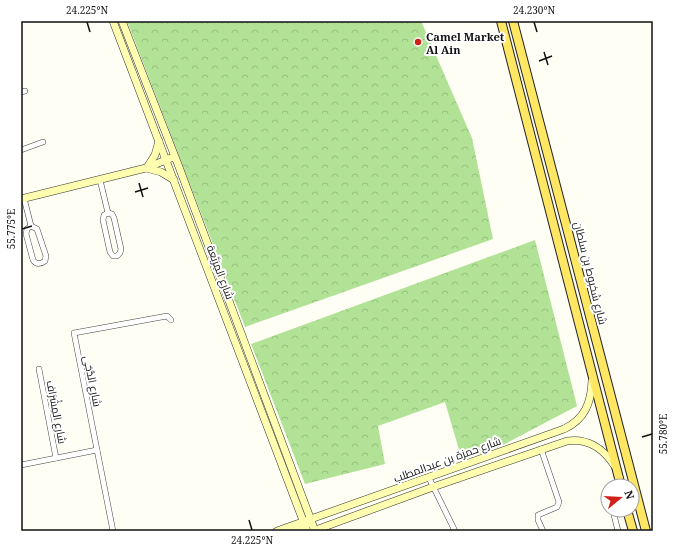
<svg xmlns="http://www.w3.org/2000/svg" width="674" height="552" font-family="'Noto Serif',Cairo,serif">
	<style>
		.forest { fill: url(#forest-crowns) }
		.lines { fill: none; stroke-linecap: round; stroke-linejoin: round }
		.street-casing { stroke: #444; stroke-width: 6 }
		.secondary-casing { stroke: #333; stroke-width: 8 }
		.primary-casing { stroke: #222; stroke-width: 10 }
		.street { stroke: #fff; stroke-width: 5 }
		.secondary { stroke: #fffdaf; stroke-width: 7 }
		.primary { stroke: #ffe764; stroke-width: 8 }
		.ticks { fill: none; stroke: #111; stroke-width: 1.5 }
		.poi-dot { fill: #d12018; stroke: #fff; stroke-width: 1.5 }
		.labels { text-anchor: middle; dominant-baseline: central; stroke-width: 4; stroke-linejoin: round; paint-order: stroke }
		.poi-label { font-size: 11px; font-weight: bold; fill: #111; stroke: #fff; text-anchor: start }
		.street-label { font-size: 11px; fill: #111; stroke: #fff }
		.neatline { fill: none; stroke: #111; stroke-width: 1.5 }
		.ticks-label { font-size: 10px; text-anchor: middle; fill: #111 }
	</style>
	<defs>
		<pattern id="forest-crowns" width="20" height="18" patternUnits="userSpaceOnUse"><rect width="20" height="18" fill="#b1e296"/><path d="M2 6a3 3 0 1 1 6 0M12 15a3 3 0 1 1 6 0" fill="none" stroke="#97c180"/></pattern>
	</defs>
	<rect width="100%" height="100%" fill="#fffef4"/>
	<g class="forest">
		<path d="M127,21h294l51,117 21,101 -248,88z"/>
		<path d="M535,240l42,166 -80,42 -35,12 -17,-58 -67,24 7,38 -80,20 -54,-140z"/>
	</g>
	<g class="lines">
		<g class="street-casing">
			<g id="street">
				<path d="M21,92l4,-1"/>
				<path d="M21,150l22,-8"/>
				<path d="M100,180l8,33"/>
				<path d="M24,198l7,28"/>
				<path d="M108,213l4,1 2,4 7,31 -1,4 -3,3h-4l-3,-4 -7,-32 1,-5z"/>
				<path d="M31,226l6,3 9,27 -1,5c-4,3 -9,4 -12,-1l-7,-26 1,-5z"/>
				<path d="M39,369l17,89"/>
				<path d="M541,449l18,53 -2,5 -19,8v5l5,11"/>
				<path d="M21,465l76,-15"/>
				<path d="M429,478l26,53"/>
				<path d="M614,515l4,16"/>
				<path d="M113,531l-39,-198 93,-17 4,4"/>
			</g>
		</g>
		<g class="secondary-casing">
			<g id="secondary">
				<path d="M113,21l194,510"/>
				<path d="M122,21l57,146 136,364"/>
				<path d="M148,166l7,-11 4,-14"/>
				<path d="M146,168l15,4 13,8"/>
				<path d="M21,199l125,-31 25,-10"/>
				<path d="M277,531l287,-102c21,-10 27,-26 28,-48"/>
				<path d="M294,531l14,-7"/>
				<path d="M313,531l120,-44 134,-46c20,-3 36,7 47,24"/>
			</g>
		</g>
		<g class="primary-casing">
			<g id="primary">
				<path d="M501,21l120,465"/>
				<path d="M513,21l133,510"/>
				<path d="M627,510l6,21"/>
			</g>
		</g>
		<use href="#street" class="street"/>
		<use href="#secondary" class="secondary"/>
		<use href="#primary" class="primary"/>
	</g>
	<path class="ticks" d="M87,22l3,10M534,22l3,10M544,52l4,13M539,61l13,-5M139,183l4,14M135,192l13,-4M22,229l10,-3M642,437l10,-3M249,520l3,10"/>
	<circle class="poi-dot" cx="418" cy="42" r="4"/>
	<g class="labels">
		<g class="poi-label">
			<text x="426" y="36">Camel Market<tspan x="426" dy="13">Al Ain</tspan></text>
		</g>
		<g class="street-label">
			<text transform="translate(221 272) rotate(69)">شارع المِرَبَّعة</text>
			<text transform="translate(591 273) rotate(76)">شارع شخبوط بن سلطان</text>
			<text transform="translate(93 381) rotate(78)">شارع الدُّجَى</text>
			<text transform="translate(57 412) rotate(79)">شارع المِشْرَاف</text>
			<text transform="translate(447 459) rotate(-20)">شارع حمزة بن عبدالمطلب</text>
		</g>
	</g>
	<rect width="674" height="552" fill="none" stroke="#ffffff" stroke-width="44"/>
	<g transform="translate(620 498) rotate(72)"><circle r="19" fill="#ffffff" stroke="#a0a0a0"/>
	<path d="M0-3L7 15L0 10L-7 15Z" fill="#d12018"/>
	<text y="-6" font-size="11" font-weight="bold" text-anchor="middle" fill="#111111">N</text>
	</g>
	<rect x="22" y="22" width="630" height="508" class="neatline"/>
	<g class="ticks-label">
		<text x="87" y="14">24.225°N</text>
		<text x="534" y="14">24.230°N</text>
		<text transform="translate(11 229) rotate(-90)" y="4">55.775°E</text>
		<text transform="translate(663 434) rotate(-90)" y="4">55.780°E</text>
		<text x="252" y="544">24.225°N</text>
	</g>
</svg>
